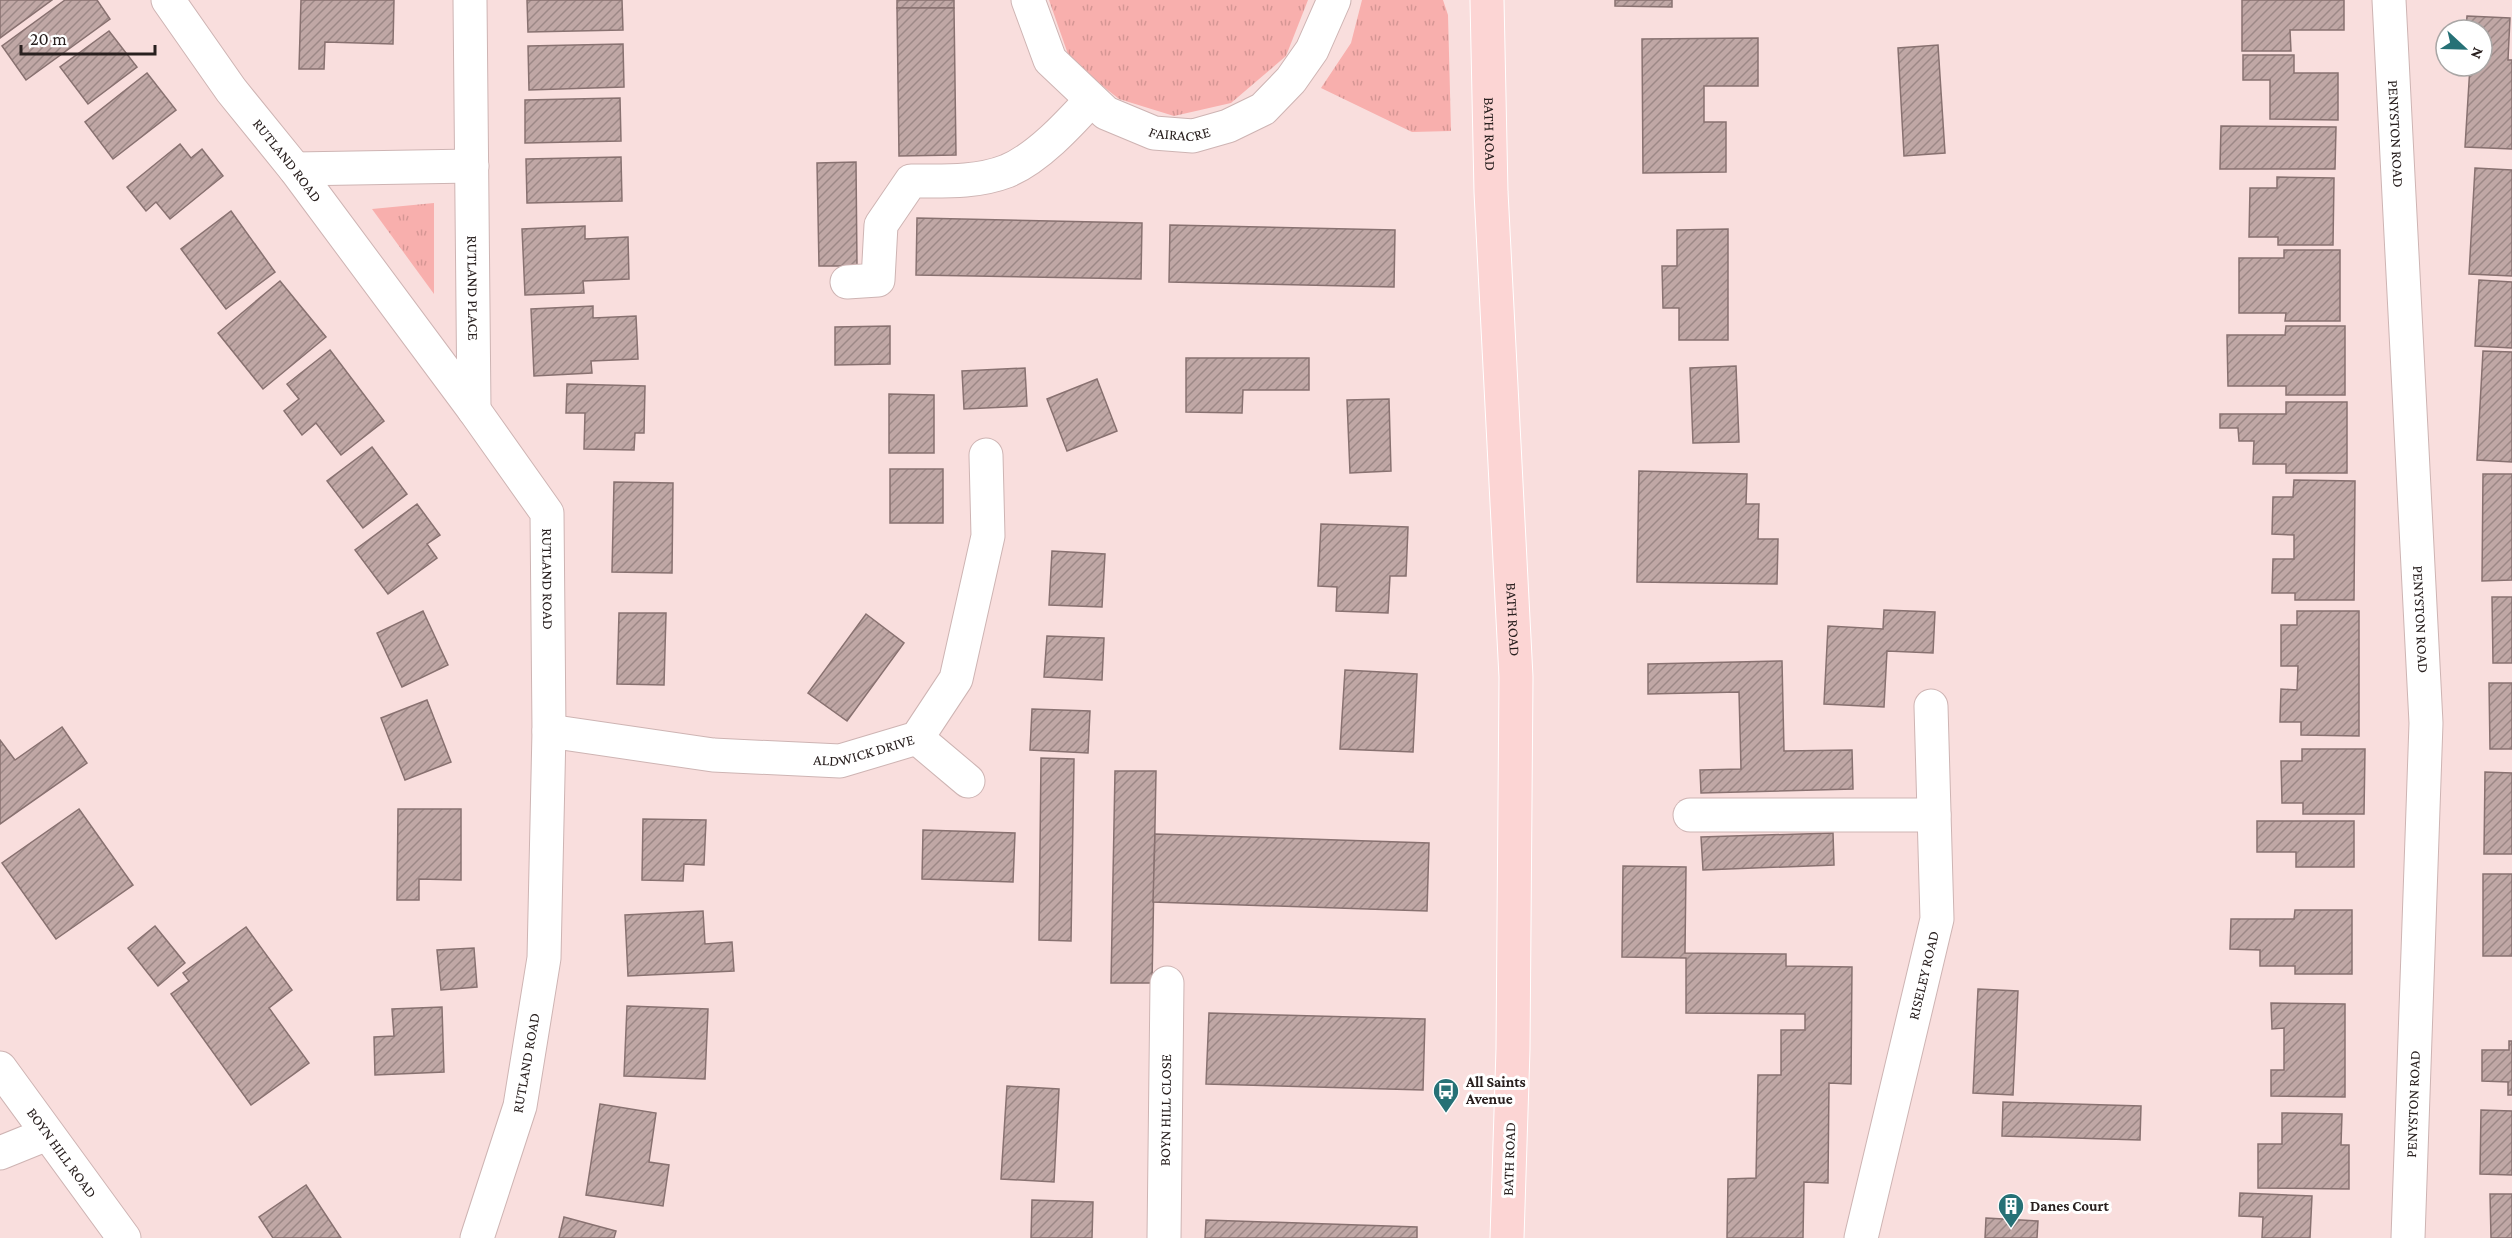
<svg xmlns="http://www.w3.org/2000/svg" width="2512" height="1238" font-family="'Crimson Pro',serif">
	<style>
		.grass { fill: url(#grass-tufts) }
		.building { fill: url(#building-hatch); stroke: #887170; stroke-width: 1.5 }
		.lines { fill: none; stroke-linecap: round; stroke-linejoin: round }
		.minor-casing { stroke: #ceb4b3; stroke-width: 35 }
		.major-casing { stroke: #fff; stroke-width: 35 }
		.minor { stroke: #fff; stroke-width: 33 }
		.major { stroke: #fcd5d4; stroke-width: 33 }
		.labels { text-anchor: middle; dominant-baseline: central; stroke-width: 6; stroke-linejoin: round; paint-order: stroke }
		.street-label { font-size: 15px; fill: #29201f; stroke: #fff }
		.poi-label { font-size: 15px; font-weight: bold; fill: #29201f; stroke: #fff; text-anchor: start }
	</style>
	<defs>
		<pattern id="grass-tufts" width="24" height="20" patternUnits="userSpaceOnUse" patternTransform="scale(1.5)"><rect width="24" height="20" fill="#f8afad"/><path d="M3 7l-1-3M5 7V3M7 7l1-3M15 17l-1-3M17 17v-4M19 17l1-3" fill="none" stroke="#d59694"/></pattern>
		<pattern id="building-hatch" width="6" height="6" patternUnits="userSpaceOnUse" patternTransform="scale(1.5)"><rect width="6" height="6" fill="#c0a7a5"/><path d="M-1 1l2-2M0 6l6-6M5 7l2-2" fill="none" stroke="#9c8886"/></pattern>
	</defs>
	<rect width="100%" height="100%" fill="#f9dedd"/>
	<g class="grass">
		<path d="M1049,0h259l-22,56 -55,47 -57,13 -55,-17 -49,-39z"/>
		<path d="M1362,0h81l5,15 3,116 -39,1 -91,-44 30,-45z"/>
		<path d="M434,203v91l-62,-85z"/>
	</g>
	<g class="building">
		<path d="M0,0h52l-52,38z"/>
		<path d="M65,0h32l13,19 -84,61 -24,-34z"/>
		<path d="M301,0h93l-1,44 -68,-2 -1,27h-25z"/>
		<path d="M527,0h95l1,30 -95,2z"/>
		<rect x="897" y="0" width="57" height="8"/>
		<path d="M1615,0h57v7l-57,-1z"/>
		<path d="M2242,0h102v30h-54l1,21h-49z"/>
		<path d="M897,8h57l2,147 -57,1z"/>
		<path d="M2467,16l43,2 -2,42h4v89l-47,-2 5,-81h12v-36h-16z"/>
		<path d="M109,31l28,36 -49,37 -28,-37z"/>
		<path d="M1758,38v48h-54v36h22v50l-83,1 -1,-134z"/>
		<path d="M623,44l1,43 -95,3 -1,-44z"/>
		<path d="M1938,45l7,108 -41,3 -6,-108z"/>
		<path d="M2243,55h51v18h44v47l-68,-1v-39h-27z"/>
		<path d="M147,73l29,37 -63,49 -28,-37z"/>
		<path d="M620,98l1,43 -96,2v-43z"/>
		<path d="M2221,126l115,1 -1,42h-115z"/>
		<path d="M180,144l11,14 11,-9 21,27 -53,43 -14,-17 -10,9 -19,-24z"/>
		<path d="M621,157l1,44 -95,2 -1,-44z"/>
		<path d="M856,162l1,104h-38l-2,-103z"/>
		<path d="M2475,168l37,2v106l-43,-2z"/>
		<path d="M2277,177l57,1 -1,67h-55v-8h-29l1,-49h27z"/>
		<path d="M231,211l44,61 -49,37 -45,-60z"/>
		<path d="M917,218l225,5 -1,56 -225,-4z"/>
		<path d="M1170,225l225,5 -1,57 -225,-5z"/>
		<path d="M585,226v13l43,-2 1,42 -46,2 1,12 -59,2 -3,-66z"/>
		<path d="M1728,229v111h-49v-32h-16l-1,-42h15v-36z"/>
		<path d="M2284,250h56v71h-55l1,-8h-47v-55h45z"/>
		<path d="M2479,280l33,2v66l-37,-2z"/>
		<path d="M280,281l46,56 -63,52 -45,-56z"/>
		<path d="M593,306v12l43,-2 2,43 -47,2 1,12 -58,3 -3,-67z"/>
		<path d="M890,326v38l-55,1v-38z"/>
		<path d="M2286,326h59v69h-59v-9h-58l-1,-51h58z"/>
		<path d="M330,350l54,71 -43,34 -25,-32 -14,12 -18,-24 15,-12 -12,-15z"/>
		<path d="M2483,351l29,1v110l-35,-2z"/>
		<path d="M1186,358h123v32h-66l-1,23 -56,-1z"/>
		<path d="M1736,366l3,76 -46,1 -3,-75z"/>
		<path d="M1025,368l2,38 -63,3 -2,-38z"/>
		<path d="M1097,379l20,52 -50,20 -20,-52z"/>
		<path d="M567,384l78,2 -1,47h-9l-1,17 -50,-1 1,-36h-19z"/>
		<path d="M889,394l45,1v58h-45z"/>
		<path d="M1389,399l2,72 -41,2 -3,-73z"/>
		<path d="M2286,402h61v71h-61v-9h-33l1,-23h-15l-1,-13h-18v-14h66z"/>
		<path d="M372,447l35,47 -44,34 -36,-47z"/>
		<rect x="890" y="469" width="53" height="54"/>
		<path d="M1639,471l108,3 -1,30h13l-1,35h20l-1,45 -140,-2z"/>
		<path d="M2483,474h29v106l-30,1z"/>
		<path d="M2294,480l61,1 -1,119h-59v-7h-23l1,-34h21v-24l-22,-1 1,-37h20z"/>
		<path d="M614,482l59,1 -1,90 -60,-1z"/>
		<path d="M417,504l23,31 -13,9 10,14 -49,36 -33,-44z"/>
		<path d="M1321,524l87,3 -2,49h-16l-2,37 -52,-2 1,-24 -19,-1z"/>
		<path d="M1052,551l53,3 -3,53 -53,-2z"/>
		<path d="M2492,597h20v66h-19z"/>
		<path d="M1884,610l51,2 -2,41 -46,-2 -3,56 -60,-3 4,-78 55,3z"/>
		<path d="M423,611l25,54 -46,22 -25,-54z"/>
		<path d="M2297,611h62v125l-58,-1v-13h-21l1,-33 16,1 1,-24h-17v-41h16z"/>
		<path d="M619,613h47l-2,72 -47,-1z"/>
		<path d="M866,614l38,29 -57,78 -39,-28z"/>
		<path d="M1047,636l57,2 -2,42 -58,-3z"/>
		<path d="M1782,661l2,90 68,-1 1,39 -152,4 -1,-23 41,-1 -2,-77 -91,2v-30z"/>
		<path d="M1345,670l72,4 -4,78 -73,-3z"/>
		<path d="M2489,683h23v66h-22z"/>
		<path d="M427,700l24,62 -46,18 -24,-62z"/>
		<path d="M1032,709l58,2 -2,42 -58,-3z"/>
		<path d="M62,727l25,36 -87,61v-84l15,20z"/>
		<path d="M2302,749h63l-1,65h-61v-11h-21l-1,-42h21z"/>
		<path d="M1041,758l33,1 -3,182 -32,-1z"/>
		<path d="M1115,771h41l-4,212h-41z"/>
		<path d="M2485,772l27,1v81h-28z"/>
		<path d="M79,809l54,76 -77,54 -54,-76z"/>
		<path d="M398,809h63v71l-42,-1v21h-22z"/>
		<path d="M643,819l63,1 -2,45 -20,-1 -1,17 -41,-1z"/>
		<path d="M2257,821h97v46h-58v-15h-39z"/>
		<path d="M923,830l92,3 -2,49 -91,-3z"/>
		<path d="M1833,833l1,32 -131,5 -2,-33z"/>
		<path d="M1155,834l274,9 -2,68 -274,-9z"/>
		<path d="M1623,866l63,1 -1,86 101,1v12l66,1 -1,117 -22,-1 -1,100 -24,-1 -1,56h-76l1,-59 28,-1 2,-103h23v-45h24v-16l-119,-1v-55l-64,-1z"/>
		<rect x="2483" y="874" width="29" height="82"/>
		<path d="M2295,910h57v64h-57v-8h-35v-16l-30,-1 1,-30h63z"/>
		<path d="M703,911l2,33 27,-2 2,29 -106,5 -3,-61z"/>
		<path d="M155,926l30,37 -27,23 -30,-38z"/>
		<path d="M246,927l46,63 -23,18 40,55 -58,42 -80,-111 18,-13 -6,-8z"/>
		<path d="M474,948l3,39 -36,3 -4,-40z"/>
		<path d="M1978,989l40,2 -5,104 -40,-2z"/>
		<path d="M2271,1003l74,1v93l-74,-1v-26h13v-42l-12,1z"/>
		<path d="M627,1006l81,3 -3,70 -81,-3z"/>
		<path d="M442,1007l2,65 -69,3 -1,-38 20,-1 -2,-27z"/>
		<path d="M1209,1013l216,6 -2,71 -217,-6z"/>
		<path d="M2509,1041h3v54h-4v-13l-26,-1v-31h27z"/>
		<path d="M1007,1086l52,3 -5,93 -53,-3z"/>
		<path d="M2003,1102l138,4 -1,34 -138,-4z"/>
		<path d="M600,1104l56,9 -7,49 20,3 -6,41 -77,-11z"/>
		<path d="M2481,1110l31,1v64l-32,-1z"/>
		<path d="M2282,1113l60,1 -1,31h8v44l-91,-1v-44h24z"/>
		<path d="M306,1185l35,53h-68l-14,-21z"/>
		<path d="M2240,1193l72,3 -2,42h-48l1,-21 -24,-1z"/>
		<path d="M2490,1194h22v44h-21z"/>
		<path d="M1032,1200l61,2 -1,36h-61z"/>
		<path d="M564,1217l52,14 -2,7h-55z"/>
		<path d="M1986,1218l52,3 -1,17h-52z"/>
		<path d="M1206,1220l211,7v11h-212z"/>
	</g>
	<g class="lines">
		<g class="minor-casing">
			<g id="minor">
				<path id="s1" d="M168,0l63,90 64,79 179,241 73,103 2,218 -5,227 -24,148 -43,132"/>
				<path id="s2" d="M470,0l4,410"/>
				<path id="s3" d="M1028,0l22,60 56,53 48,20 39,3 35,-10 35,-17 28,-29 21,-30 22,-50"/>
				<path id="s4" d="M2389,0l37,723 -18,515"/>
				<path d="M295,169l177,-3"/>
				<path d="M847,282l31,-2 3,-55 30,-44c32,0 65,2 96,-10 31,-13 62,-47 84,-71"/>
				<path id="s5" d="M549,731l164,24 127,6 77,-23 39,-59 32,-143 -2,-81"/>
				<path d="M917,738l51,43"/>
				<path d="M1690,815h244"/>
				<path id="s6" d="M0,1068l124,170"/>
				<path d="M0,1153l47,-19"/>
				<path id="s7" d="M1164,1238l3,-255"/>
				<path id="s8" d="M1861,1238l76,-319 -6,-213"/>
			</g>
		</g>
		<g class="major-casing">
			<g id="major">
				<path id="s9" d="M1487,0l4,192 25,485 -3,372 -6,189"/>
			</g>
		</g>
		<use href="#minor" class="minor"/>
		<use href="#major" class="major"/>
	</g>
	<defs>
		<g id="bus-pin" transform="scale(1.35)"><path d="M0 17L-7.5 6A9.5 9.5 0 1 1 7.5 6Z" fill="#267176" stroke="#fff"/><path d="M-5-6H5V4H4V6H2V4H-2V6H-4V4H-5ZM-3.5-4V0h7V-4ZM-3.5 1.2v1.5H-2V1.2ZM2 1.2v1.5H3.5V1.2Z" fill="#fff"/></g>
		<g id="building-pin" transform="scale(1.35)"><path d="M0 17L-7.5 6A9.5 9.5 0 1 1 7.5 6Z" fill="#267176" stroke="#fff"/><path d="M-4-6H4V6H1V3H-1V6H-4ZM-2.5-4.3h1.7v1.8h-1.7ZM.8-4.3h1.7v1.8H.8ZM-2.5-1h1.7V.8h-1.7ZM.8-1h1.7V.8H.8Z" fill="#fff"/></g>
	</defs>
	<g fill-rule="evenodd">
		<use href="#bus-pin" x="1446" y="1091"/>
		<use href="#building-pin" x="2011" y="1206"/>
	</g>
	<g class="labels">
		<g class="street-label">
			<text stroke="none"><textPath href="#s3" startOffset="219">FAIRACRE</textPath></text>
			<text stroke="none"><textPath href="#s9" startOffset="134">BATH ROAD</textPath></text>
			<text stroke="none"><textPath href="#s4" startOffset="134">PENYSTON ROAD</textPath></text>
			<text stroke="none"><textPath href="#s1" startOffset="200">RUTLAND ROAD</textPath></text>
			<text stroke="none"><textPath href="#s2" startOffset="288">RUTLAND PLACE</textPath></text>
			<text stroke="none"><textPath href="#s1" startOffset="704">RUTLAND ROAD</textPath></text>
			<text stroke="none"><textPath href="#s9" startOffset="620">BATH ROAD</textPath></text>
			<text stroke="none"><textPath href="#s4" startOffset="620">PENYSTON ROAD</textPath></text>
			<text stroke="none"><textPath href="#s5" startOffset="318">ALDWICK DRIVE</textPath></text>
			<text stroke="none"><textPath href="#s8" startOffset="270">RISELEY ROAD</textPath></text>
			<text transform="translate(526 1063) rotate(-80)">RUTLAND ROAD</text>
			<text transform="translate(2413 1104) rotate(-88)">PENYSTON ROAD</text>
			<text stroke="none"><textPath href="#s7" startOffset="128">BOYN HILL CLOSE</textPath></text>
			<text stroke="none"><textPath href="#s6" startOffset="105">BOYN HILL ROAD</textPath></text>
			<text transform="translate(1509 1159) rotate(-88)">BATH ROAD</text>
		</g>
		<g class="poi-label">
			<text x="1466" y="1082">All Saints<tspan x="1466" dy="17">Avenue</tspan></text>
			<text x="2030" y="1206">Danes Court</text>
		</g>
	</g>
	<g transform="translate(2464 48) rotate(112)"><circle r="28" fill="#ffffff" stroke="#a9a6a5" stroke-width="1.5"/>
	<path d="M0-4.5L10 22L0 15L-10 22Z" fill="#267176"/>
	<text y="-9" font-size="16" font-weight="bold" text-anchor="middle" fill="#29201f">N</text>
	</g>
	<path d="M21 45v9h134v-9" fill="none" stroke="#29201f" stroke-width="3"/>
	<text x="30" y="45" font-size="18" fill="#29201f" stroke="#ffffff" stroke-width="4.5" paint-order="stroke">20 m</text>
</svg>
